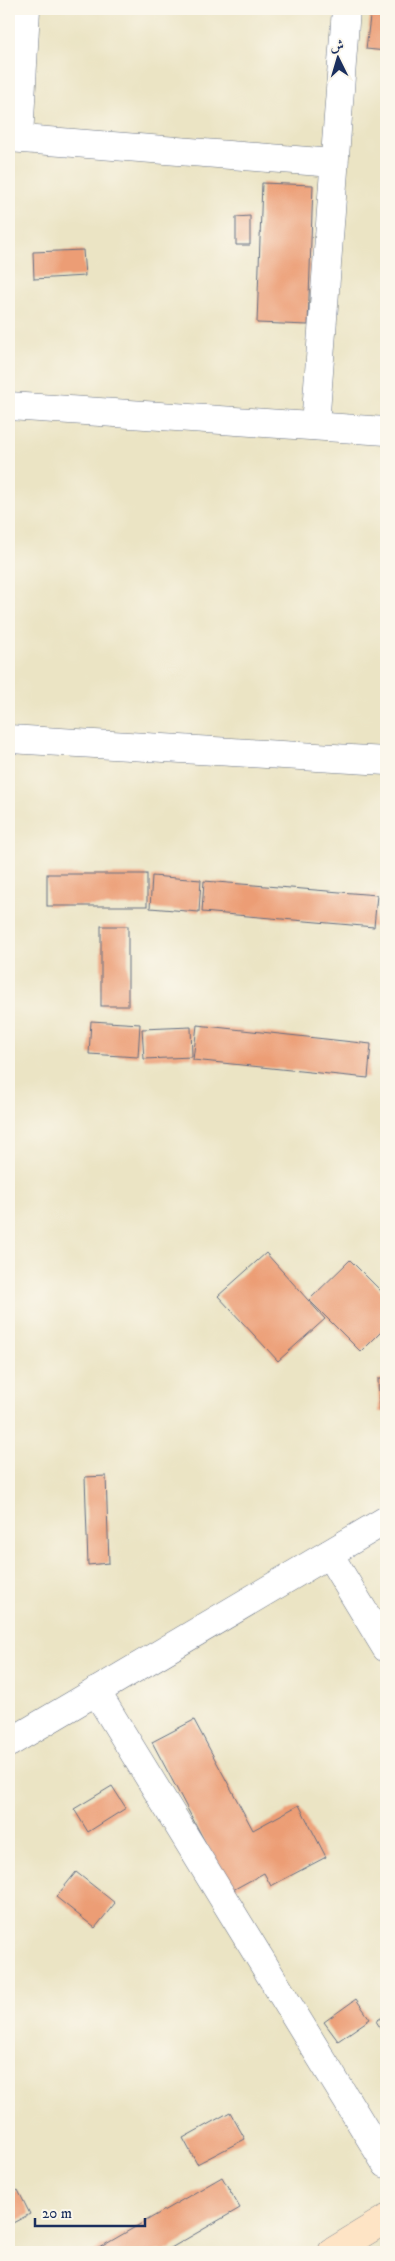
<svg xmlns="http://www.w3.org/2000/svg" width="395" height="2261" font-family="'IM FELL DW Pica',Amiri,serif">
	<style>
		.building { fill: #ec9d74 }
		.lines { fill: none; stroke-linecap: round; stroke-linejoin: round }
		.street-casing { stroke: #646e82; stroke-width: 29 }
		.secondary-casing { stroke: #646e82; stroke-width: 29 }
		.street { stroke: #fff; stroke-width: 28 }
		.secondary { stroke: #fee4c5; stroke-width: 28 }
	</style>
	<rect width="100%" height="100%" fill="#fbf7ec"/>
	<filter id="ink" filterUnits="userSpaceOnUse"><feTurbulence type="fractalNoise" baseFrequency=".02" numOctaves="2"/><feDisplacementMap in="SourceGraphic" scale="10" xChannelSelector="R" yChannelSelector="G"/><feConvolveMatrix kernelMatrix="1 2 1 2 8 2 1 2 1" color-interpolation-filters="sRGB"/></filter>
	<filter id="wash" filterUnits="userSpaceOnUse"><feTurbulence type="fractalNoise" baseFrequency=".0096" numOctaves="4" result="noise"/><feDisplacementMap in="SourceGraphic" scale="20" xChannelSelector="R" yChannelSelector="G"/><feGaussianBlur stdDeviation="1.12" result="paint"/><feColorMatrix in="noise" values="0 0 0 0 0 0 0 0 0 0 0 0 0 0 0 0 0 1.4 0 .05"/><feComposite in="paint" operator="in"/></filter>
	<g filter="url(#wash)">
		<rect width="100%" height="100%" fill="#ebe4c4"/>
		<g id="blocks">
			<g class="building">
				<path d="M371,9h15v42l-20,-2z"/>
				<path d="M262,183l51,2 -5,140 -51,-2z"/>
				<path d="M250,216v29h-14v-28z"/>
				<path d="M83,250l2,26 -51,3 -1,-27z"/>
				<rect x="47" y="874" width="100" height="32"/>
				<path d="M152,876l49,4 -2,32 -49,-4z"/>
				<path d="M204,881l173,14 -3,32 -172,-15z"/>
				<rect x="101" y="926" width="27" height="80"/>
				<path d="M91,1021l49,3 -2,33 -49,-3z"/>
				<path d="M197,1025l174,19 -3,34 -175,-18z"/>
				<path d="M191,1027l1,30 -48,2 -2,-30z"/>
				<path d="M266,1253l59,66 -47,42 -60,-65z"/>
				<path d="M350,1260l36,36v31l-25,25 -52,-52z"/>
				<path d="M378,1379h8v33h-7z"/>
				<path d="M106,1476l3,87 -21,2 -3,-88z"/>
				<path d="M194,1720l59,110 46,-25 27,52 -55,29 -7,-13 -33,18 -79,-149z"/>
				<path d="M112,1786l14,22 -38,24 -14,-23z"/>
				<path d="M76,1872l39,31 -20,25 -39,-31z"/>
				<path d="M356,1999l14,20 -32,22 -14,-19z"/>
				<path d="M386,2015v22l-10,-16z"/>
				<path d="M230,2112l15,27 -48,25 -14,-26z"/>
				<path d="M222,2177l18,31 -76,44h-72z"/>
				<path d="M18,2190l12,24 -21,11v-30z"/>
			</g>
		</g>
	</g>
	<g filter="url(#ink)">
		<use href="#blocks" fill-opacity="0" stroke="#646e82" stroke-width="1"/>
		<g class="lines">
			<g class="street-casing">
				<g id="street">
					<path d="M9,138l325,25"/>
					<path d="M19,138l7,-129"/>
					<path d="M9,406l377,25"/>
					<path d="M315,426l31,-417"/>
					<path d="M9,739l377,22"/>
					<path d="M329,1554l57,94"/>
					<path d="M96,1691l290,473"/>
					<path d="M9,1743l377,-223"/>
				</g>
			</g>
			<g class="secondary-casing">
				<path id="secondary" d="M332,2252l54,-33"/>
			</g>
			<use href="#street" class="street"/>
			<use href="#secondary" class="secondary"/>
		</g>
	</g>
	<rect width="395" height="2261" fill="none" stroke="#fbf7ec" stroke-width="30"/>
	<g transform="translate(338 58) rotate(355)" stroke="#fbf7ec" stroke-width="4" paint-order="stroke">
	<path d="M0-4L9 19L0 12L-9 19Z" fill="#1b2f5e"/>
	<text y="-8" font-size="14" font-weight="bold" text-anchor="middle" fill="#1b2f5e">ش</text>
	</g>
	<path d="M35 2218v8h110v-8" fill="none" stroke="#1b2f5e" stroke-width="2.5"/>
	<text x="42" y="2218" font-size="15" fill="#1b2f5e" stroke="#fbf7ec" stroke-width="4" paint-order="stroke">20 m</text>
</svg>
